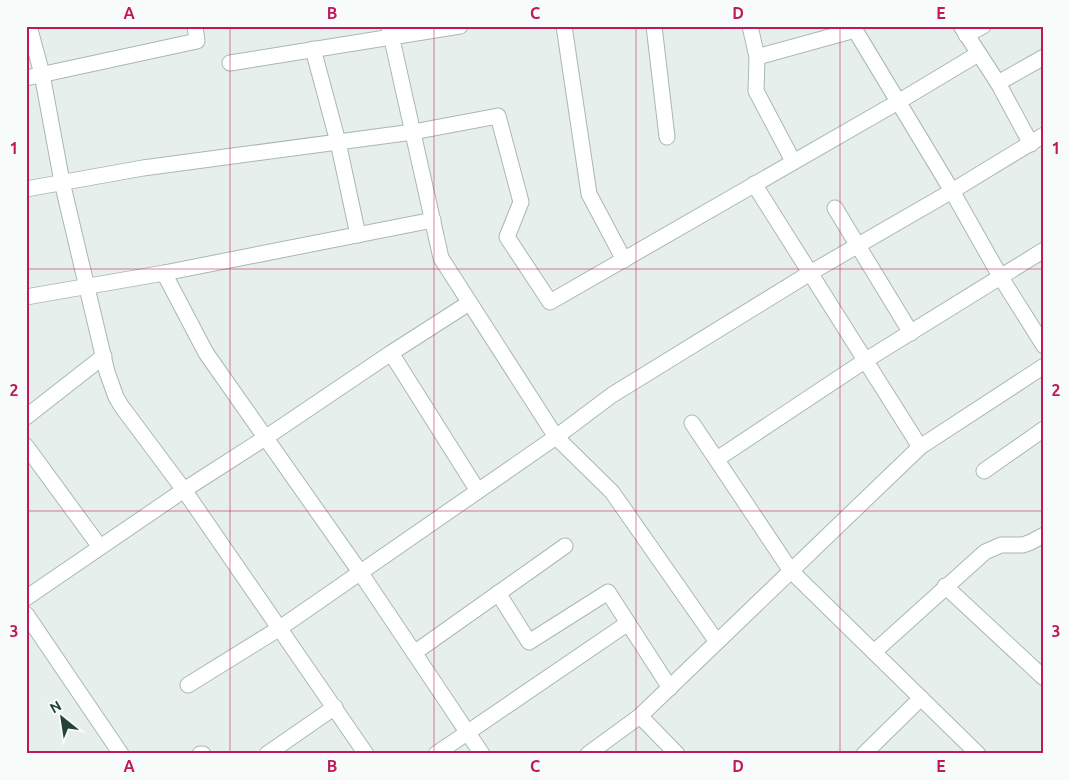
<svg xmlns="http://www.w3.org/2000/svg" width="1070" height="780" font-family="Ubuntu,sans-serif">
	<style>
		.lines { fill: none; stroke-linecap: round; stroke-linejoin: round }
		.street-casing { stroke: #a8b8b2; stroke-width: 17 }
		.street { stroke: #fff; stroke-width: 15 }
		.grid { fill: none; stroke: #c2185b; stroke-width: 1; stroke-opacity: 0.55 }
		.neatline { fill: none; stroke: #c2185b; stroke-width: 2 }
		.grid-label { font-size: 16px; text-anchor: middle; font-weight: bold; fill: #c2185b }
	</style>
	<rect width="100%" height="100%" fill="#e6efeb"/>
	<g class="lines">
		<g class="street-casing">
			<g id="street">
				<path d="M29,26l13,48 20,108 45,190 9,25 6,10 62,83 182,264"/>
				<path d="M389,26l52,232 115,179 56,55 105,150"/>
				<path d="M564,26l25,168 35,66"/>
				<path d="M654,26l13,111"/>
				<path d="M750,26l7,31 -1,34 37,70"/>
				<path d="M961,26l37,57 33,61"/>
				<path d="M966,35l17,-9"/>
				<path d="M313,49l25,93 20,93"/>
				<path d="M757,57l98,-27 97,161 48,85 44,70"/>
				<path d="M230,63l230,-37"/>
				<path d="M26,78l171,-37 -2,-15"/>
				<path d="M998,83l46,-26"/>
				<path d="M754,184l166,263"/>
				<path d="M26,189l117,-21 270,-36 85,-16 23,86 -14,35 43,65 348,-200 80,-48"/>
				<path d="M835,208l76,125"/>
				<path d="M164,273l42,80 154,219 122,182"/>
				<path d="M26,297l138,-24 269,-53"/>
				<path d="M391,353l87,138"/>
				<path d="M26,417l78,-61"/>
				<path d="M692,423l99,148 187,183"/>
				<path d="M26,446l74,101"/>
				<path d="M717,459l149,-99 178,-110"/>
				<path d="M984,471l60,-42"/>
				<path d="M945,586l99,92"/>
				<path d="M498,593l31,49 79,-50 62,96"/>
				<path d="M26,598l158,-108 81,-52 126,-85 78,-50"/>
				<path d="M26,614l95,140"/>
				<path d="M874,652l111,-100 16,-7h22l8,-3 13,-7"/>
				<path d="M414,653l151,-107"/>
				<path d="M188,685l92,-57 276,-191 56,-42 198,-122 142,-82 92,-56"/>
				<path d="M640,716l37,38"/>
				<path d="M200,754h3"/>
				<path d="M267,754l68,-47"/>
				<path d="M436,754l192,-131"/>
				<path d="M588,754l52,-38 280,-269 124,-81"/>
				<path d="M864,754l57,-56"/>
			</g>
		</g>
		<use href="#street" class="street"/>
	</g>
	<path class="grid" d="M230,26v728M434,26v728M636,26v728M840,26v728M26,269h1018M26,511h1018"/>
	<rect width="1070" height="780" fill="none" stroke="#f7fbf9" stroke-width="55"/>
	<g transform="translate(62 718) rotate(330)" stroke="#f7fbf9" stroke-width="4" paint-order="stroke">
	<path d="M0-4L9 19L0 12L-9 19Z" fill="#24423a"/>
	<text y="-8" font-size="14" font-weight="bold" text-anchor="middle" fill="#24423a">N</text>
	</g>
	<rect x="28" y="28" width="1014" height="724" class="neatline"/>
	<g class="grid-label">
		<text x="129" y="19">A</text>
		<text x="332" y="19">B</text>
		<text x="535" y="19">C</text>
		<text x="738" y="19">D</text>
		<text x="941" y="19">E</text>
		<text x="14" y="154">1</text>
		<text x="1056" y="154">1</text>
		<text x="14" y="396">2</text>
		<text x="1056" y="396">2</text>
		<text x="14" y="637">3</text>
		<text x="1056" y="637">3</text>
		<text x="129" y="772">A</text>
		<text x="332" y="772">B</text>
		<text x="535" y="772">C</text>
		<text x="738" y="772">D</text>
		<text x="941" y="772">E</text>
	</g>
</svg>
